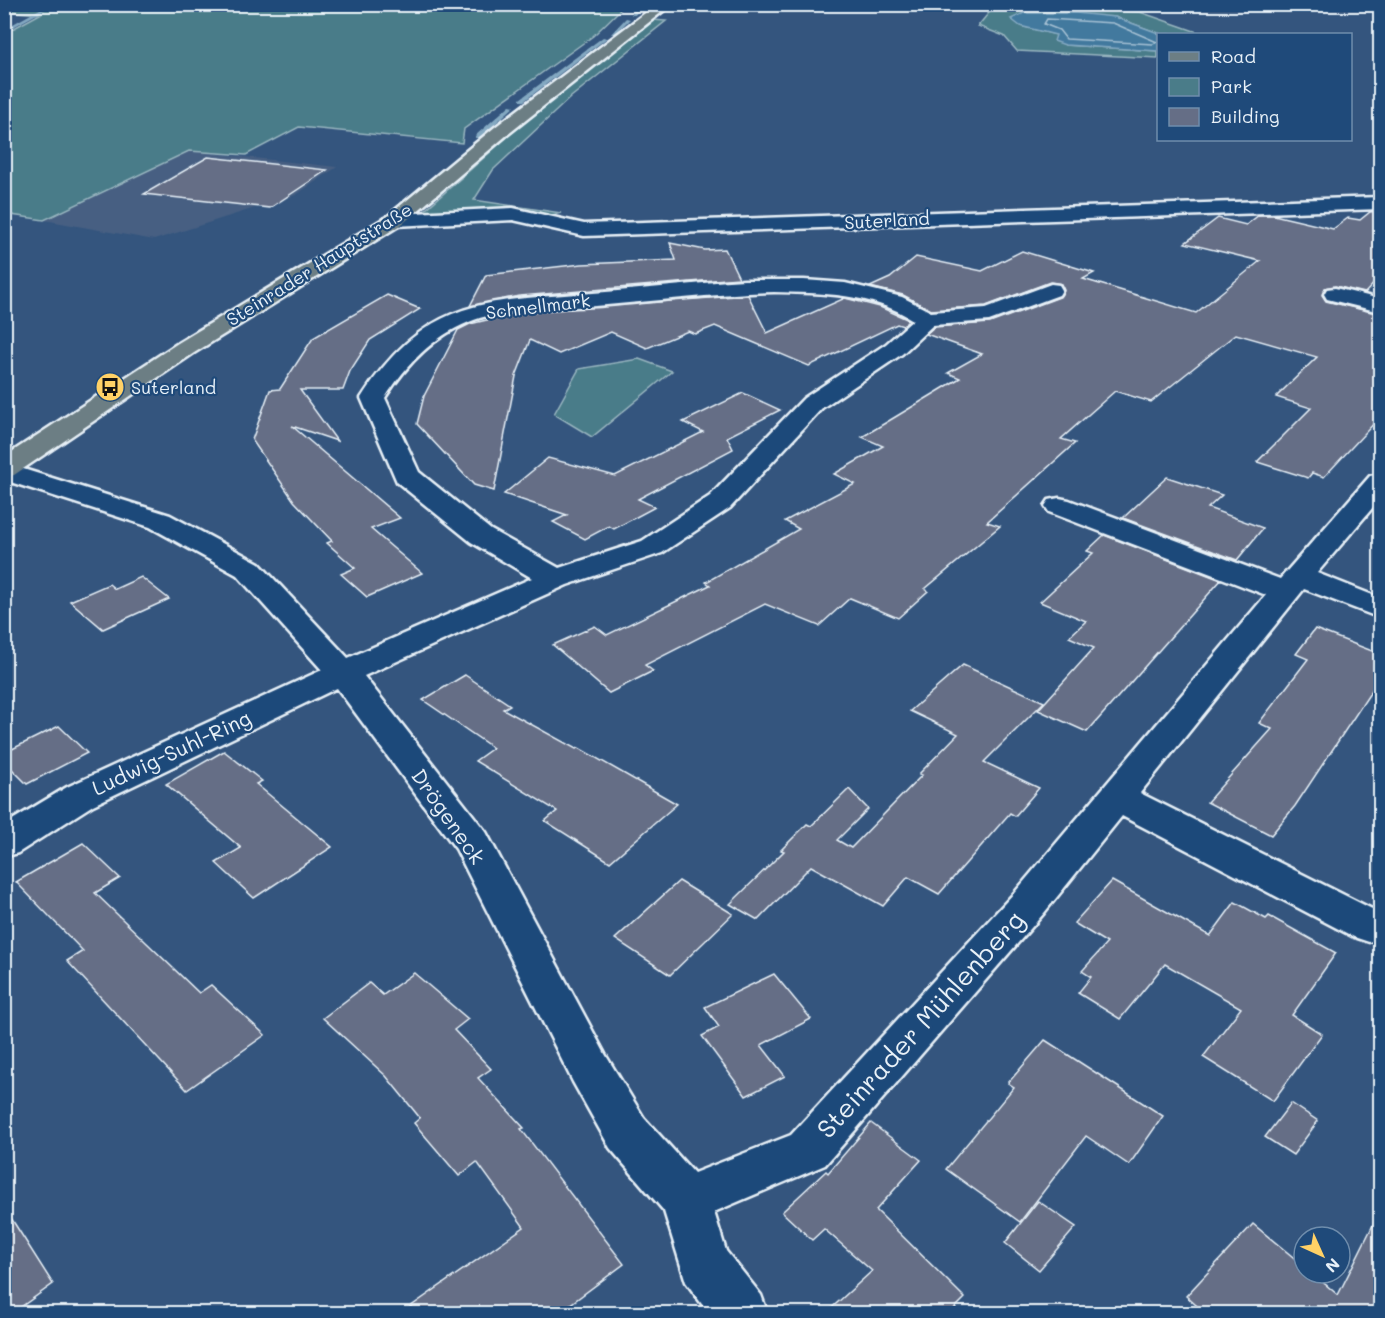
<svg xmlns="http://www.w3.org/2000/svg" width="1385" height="1318" font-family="Mali,sans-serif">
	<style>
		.built { fill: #465f82 }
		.green { fill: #4a7c89; stroke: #99b6c0; stroke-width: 1.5 }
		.water { fill: #42799e; stroke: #84a9c2; stroke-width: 1.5 }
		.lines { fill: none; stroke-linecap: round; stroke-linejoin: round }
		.shore { stroke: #a6c1d4; stroke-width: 1.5 }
		.stream { fill: #84a9c2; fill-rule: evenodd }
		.building { fill: #656e86; stroke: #e8f1f8; stroke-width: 1.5 }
		.minor-casing { stroke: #e8f1f8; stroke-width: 5 }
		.major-casing { stroke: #e8f1f8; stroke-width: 5 }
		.minor { fill: #1f4a7a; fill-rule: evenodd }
		.major { fill: #6c7e84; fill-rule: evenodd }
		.labels { text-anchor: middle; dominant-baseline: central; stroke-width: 4.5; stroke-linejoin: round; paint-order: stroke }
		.far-street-label { font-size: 18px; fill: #e8f1f8; stroke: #1f4a7a }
		.far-poi-label { font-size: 18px; fill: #e8f1f8; stroke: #1f4a7a; text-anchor: start }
		.street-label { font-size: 21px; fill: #e8f1f8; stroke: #1f4a7a }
		.near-street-label { font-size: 26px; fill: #e8f1f8; stroke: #1f4a7a }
	</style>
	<rect width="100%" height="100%" fill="#34557e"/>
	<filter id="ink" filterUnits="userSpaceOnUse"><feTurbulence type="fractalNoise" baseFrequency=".0167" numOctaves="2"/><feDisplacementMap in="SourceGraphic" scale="12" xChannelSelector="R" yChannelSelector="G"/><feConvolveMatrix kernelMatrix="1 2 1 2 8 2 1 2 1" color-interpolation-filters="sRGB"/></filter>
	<g filter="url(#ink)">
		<path class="built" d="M189,151l148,16 -41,28 -142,45 -110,-20z"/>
		<g class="green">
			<path d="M4,5l1,-1 620,1 -32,31 -129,93 -2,14 -163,-16 -53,28 -57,-4 -145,69 -39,-6v-181l35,-19 -35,-3z"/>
			<path d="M1027,7l113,5 63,22h-42l-46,-17 -95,9 37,9 8,10 93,6v7l-141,-7 -13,-15 -26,-10 14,-17z"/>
			<path d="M653,20l13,1 -95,76 -78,73 -19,30 87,13 -13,3 -124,-2 1,-4 116,-103z"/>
			<path d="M639,359l33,12 -80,66 -38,-23 25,-45z"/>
		</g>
		<path class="water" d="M1024,13h52l39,4 46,17h-3v17l-93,-6 -11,-4 2,-6 -36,-9 -9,-7z"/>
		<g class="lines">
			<path class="shore" d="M1047,19l66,4 44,19 -4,2 -87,-5 -7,-9 -15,-6z"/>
			<g class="stream">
				<path d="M49,4h6l-51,28v-3z"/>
				<path d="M638,4h5l-8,11h-4z"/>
				<path d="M626,18l4,1 -15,15h-4z"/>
				<path d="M603,37l4,1 -83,63h-4v-2z"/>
				<path d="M510,105l5,1 -36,32h-4v-2z"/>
			</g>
		</g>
		<g class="building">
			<path d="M208,157l119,13 -57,38 -126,-14z"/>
			<path d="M1380,211v66l-15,16 -30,-7 -10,2 -3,7 4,6 54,13v103l-56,60 -12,-4 -4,5 -51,-16 54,-54 -35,-11 41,-40 -81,-23 -85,68 -36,-11 -54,48 14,4 -88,79 13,4 -75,63 3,2 -30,27 -48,-20 -31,28 -54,-22 -120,61 8,6 -44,22 -56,-48 42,-19 12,9 103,-50 -4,-3 93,-53 -14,-8 70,-37 -21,-10 49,-28 -21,-9 98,-59 -12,-5 34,-19 -56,-20 8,-7 56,-4 70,-26 4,-6 -3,-7 -11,-2 -64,24 -55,4 -28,-15 -33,-8 20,-9 26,-21 66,14 40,-20 72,22 -11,6 113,34 64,-52 -75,-18 33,-25 28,7 13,-10h15l59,14 15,-11 12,2 10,-8z"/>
			<path d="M670,243l35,7 20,-1 14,29 -219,18 -50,10 16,-31 96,-11 94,-4z"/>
			<path d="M387,295l33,14 -50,31 -20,31 -7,19h-43l37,51 -45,-15 108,92 -29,11 51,44 -55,24 -26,-23 14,-6 -28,-25 5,-2 -38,-40 -42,-61 18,-50 10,-1 33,-51z"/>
			<path d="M748,295l19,38 78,-35 35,9 29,13 -6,6 -6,-2 -88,42 -94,-40 -20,8 -7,-3 -41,17 -36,-16 -52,22 -29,-14 -14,36 -22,115 -20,-6 -57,-61 7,-28 34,-66 12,-6 46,-11z"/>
			<path d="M743,393l37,17 -53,27 6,12 -95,50 17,8 -41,22 -5,-3 -24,13 -32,-17 14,-7 -63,-21 44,-36 67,18 88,-44 -20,-10z"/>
			<path d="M1167,477l55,18 -14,13 55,20 -26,32 -114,-42z"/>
			<path d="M1104,535l117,45 -134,152 -49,-22 56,-62 -25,-11 17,-16 -46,-19 53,-49 -6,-2z"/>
			<path d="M141,577l28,22 -66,30 -33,-28 39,-17 6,5z"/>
			<path d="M1315,629l65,25v24l-85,128 -24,29 -64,-33 65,-73 -13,-6 49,-64 -12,-5z"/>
			<path d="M963,665l81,37 -60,60 55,26 -24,28 -5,-3 -71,81 -31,-17 -25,29 -72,-40 -53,54 -28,-16 54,-53 -3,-1 26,-26 4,2 38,-37 19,20 -31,31 14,8 71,-73 -3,-1 39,-40 -48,-23z"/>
			<path d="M465,675l45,30 -7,4 73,40 3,-1 98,56 -67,58 -65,-41 12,-10 -82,-50 18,-13 -70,-48z"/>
			<path d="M59,726l28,27 -60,31 -23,-23v-8z"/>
			<path d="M224,751l38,30 -6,3 76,63 -78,51 -38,-35 25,-15 -75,-64z"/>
			<path d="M83,843l37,35 -25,15 104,100 12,-8 54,50 -78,55 -120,-129 16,-10 -67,-69z"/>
			<path d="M679,881l54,33 -63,61 -55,-36z"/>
			<path d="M1112,881l98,55 25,-34 31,17 3,-3 67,37 -44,62 30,19 -49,67 -70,-44 38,-49 -76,-44 -45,55 -42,-26 13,-16 -9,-6 25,-28 -33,-20z"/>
			<path d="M414,973l54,46 -14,11 37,39 -13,9 46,50 -3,1 103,135 -67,50h-157l124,-87 -47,-65 -18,14 -45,-53 6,-5 -34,-42 -63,-58 46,-35 14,12z"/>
			<path d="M774,974l37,45 -50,26 24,31 -39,20 -44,-60 17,-9 -14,-20z"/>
			<path d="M1045,1040l118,76 -34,49 -43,-29 -66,86 -74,-53 68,-82 -6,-4z"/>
			<path d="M1291,1103l27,18 -25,34 -28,-18z"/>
			<path d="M871,1123l50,37 -45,50 89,88 -16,16h-124l47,-43 -48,-42 -12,11 -30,-28 44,-41 2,2z"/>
			<path d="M1038,1201l38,26 -37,43 -34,-27z"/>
			<path d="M4,1207l49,77 -42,30h-7z"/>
			<path d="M1380,1211v103h-174l-20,-18 67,-72 51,42v7h8l26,22z"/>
		</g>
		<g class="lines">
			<g class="minor-casing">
				<g id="minor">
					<path d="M1380,197v12l-796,27 -71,-16 -118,6 -10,-6 10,-6 118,-6 71,16z"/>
					<path d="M744,280h60l41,3 57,14 29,15 55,-4 65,-24 8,1 3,5 -3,5 -70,26 -56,4 -31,29 -80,54 -92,100 -68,45 -95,32 -203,91 122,156 119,222 39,64 50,55 97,-38 225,-244 250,-296 -217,-83 -4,-6 4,-6 10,-2 10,2 211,79 90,-103 10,-2v25l-63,74 63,25v20l-76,-29 -164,204 240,120v25l-11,4 -15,-5 -232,-121 -78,97 -219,252 -111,47 12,39 35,44 7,19h-59l-23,-32 -22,-71 -54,-63 -37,-66 -117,-233 -119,-161 -244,117 -75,48 -14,4v-32l63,-38 255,-117 -85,-95 -87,-48 -146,-47v-17l166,52 89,48 89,95 184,-80 -61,-36 -74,-60 -36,-84c65,-100 123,-97 232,-105 51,-4 101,-10 151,-13zM774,292c47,1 98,1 139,28l-27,24 -82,54 -94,98 -68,45 -83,27 -68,-38 -72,-58 -34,-74c21,-33 47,-61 84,-76 39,-16 85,-13 127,-16 59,-5 118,-12 178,-14z"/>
					<path d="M1335,288l45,11v13l-53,-13 -3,-5 3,-5z"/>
				</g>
			</g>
			<g class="major-casing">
				<path id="major" d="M657,4h15l-165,131 -105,89 -208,129 -180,122 -10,2v-20l174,-114 210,-127 107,-89z"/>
			</g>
			<use href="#minor" class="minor"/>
			<use href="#major" class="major"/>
		</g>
	</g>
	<defs>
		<g id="bus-disc" transform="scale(1.5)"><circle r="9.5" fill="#ffd166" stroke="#1f4a7a"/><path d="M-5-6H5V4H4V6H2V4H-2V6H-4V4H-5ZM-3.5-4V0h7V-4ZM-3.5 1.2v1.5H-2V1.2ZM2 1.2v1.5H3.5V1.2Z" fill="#111"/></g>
	</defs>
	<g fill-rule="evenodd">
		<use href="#bus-disc" x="110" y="387"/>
	</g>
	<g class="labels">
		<g class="far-street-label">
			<text transform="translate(887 220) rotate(-3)">Suterland</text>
			<text transform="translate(319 264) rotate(-32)">Steinrader Hauptstraße</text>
			<text transform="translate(538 306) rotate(-7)">Schnellmark</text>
		</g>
		<g class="far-poi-label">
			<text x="131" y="387">Suterland</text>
		</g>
		<g class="street-label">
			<text transform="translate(171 752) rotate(-25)">Ludwig-Suhl-Ring</text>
			<text transform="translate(449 816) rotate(55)">Drögeneck</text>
		</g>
		<g class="near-street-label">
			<text transform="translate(920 1024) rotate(-48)">Steinrader Mühlenberg</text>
		</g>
	</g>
	<rect width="1385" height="1318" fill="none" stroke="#1f4a7a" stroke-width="24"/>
	<rect x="12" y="12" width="1361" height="1294" fill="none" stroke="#e8f1f8" stroke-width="2" filter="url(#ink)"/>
	<rect x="1157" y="33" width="195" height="108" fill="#1f4a7a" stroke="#6f8dac" stroke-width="1.5"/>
	<rect x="1169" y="52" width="30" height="9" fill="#6c7e84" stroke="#6f8dac" stroke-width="1.5"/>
	<text x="1211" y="63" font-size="18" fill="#e8f1f8">Road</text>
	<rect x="1169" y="78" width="30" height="18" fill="#4a7c89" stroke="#6f8dac" stroke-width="1.5"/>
	<text x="1211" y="93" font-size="18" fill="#e8f1f8">Park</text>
	<rect x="1169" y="108" width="30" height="18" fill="#656e86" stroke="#6f8dac" stroke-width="1.5"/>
	<text x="1211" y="123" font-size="18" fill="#e8f1f8">Building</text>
	<g transform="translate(1322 1255) rotate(135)"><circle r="28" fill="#1f4a7a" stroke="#6f8dac" stroke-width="1.5"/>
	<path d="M0-4.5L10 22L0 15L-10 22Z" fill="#ffd166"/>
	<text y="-9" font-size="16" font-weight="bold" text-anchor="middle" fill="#e8f1f8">N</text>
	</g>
</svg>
